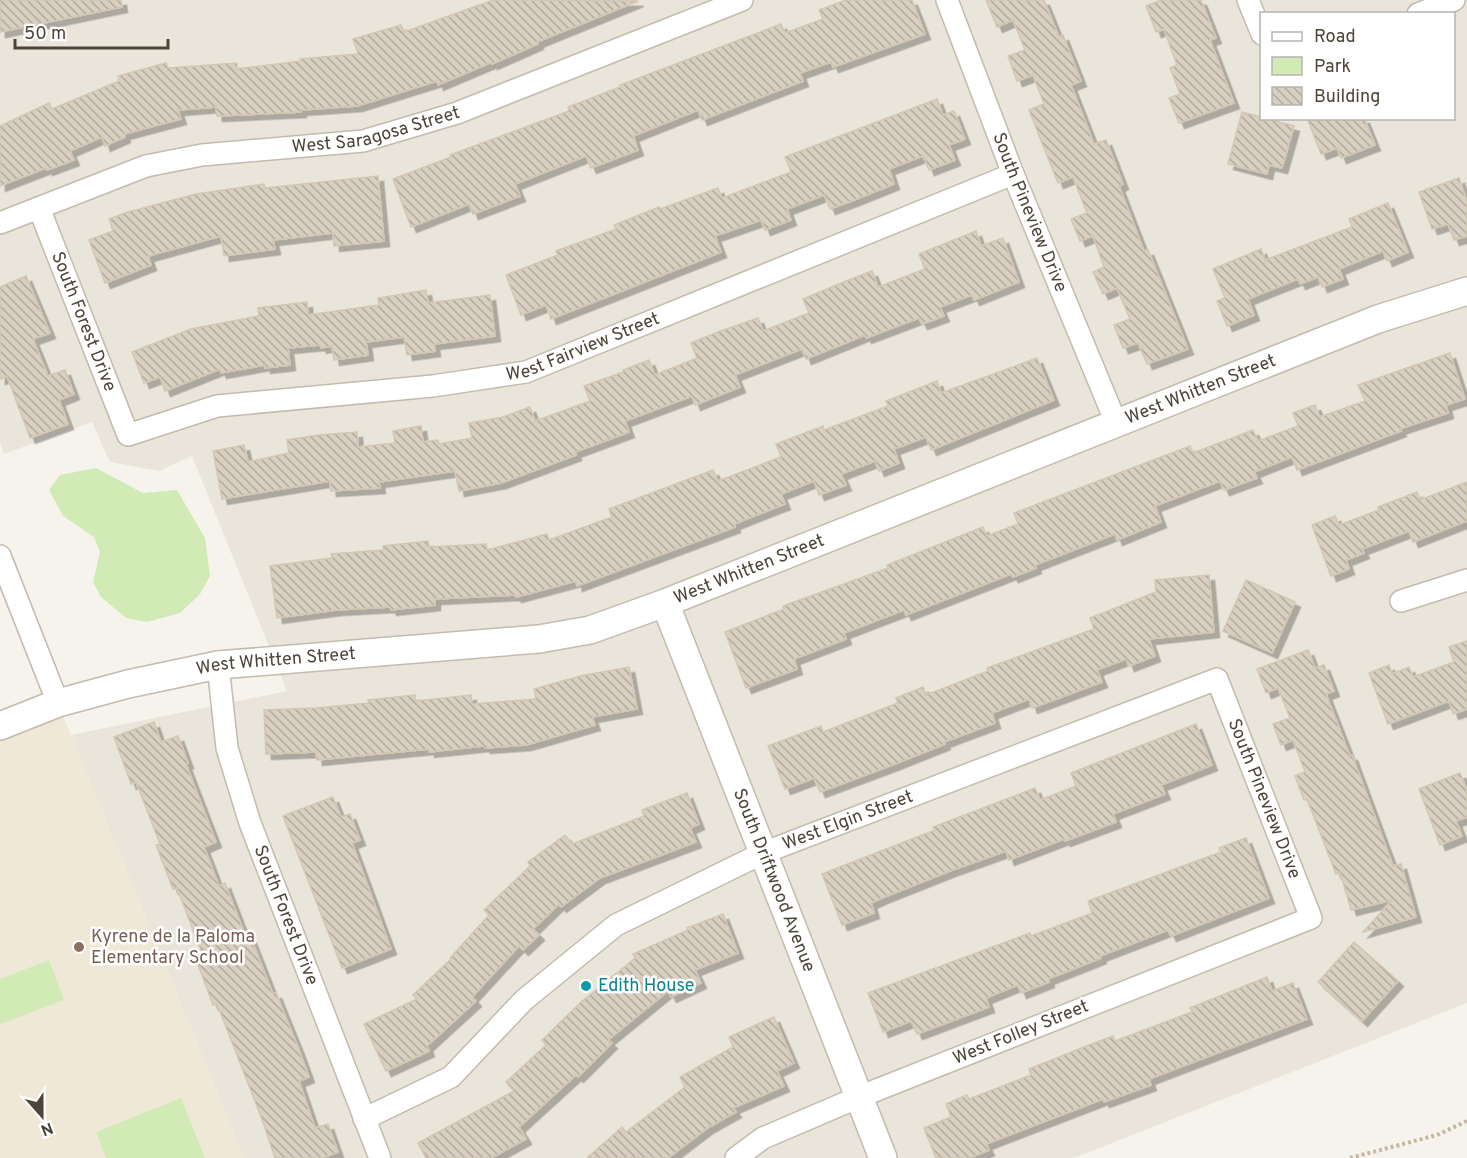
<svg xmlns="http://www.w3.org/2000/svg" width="1467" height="1158" font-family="Overpass,sans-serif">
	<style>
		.residential { fill: #eae5da; fill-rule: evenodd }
		.education { fill: #efe8d6 }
		.green { fill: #d2eab5 }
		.building { fill: url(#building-back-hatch); stroke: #d3c7b4; stroke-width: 1.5; filter: url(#shadow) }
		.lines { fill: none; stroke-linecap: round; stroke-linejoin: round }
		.minor-casing { stroke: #c2bbae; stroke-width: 24 }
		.tertiary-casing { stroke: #c2bbae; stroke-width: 30 }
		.path { stroke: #c4b79f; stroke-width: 4; stroke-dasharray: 3 3; stroke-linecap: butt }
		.minor { stroke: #fff; stroke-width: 21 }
		.tertiary { stroke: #fff; stroke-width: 27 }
		.education-dot { fill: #8d6e63; stroke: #fff; stroke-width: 2 }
		.culture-dot { fill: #0f9aa8; stroke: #fff; stroke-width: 2 }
		.labels { text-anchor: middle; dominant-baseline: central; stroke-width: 5; stroke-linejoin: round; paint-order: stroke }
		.street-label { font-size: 18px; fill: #4b4439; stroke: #fff }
		.education-label { font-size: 18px; fill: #785e54; stroke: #fff; text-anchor: start }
		.culture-label { font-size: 18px; fill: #0d838f; stroke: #fff; text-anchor: start }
	</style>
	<defs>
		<pattern id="building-back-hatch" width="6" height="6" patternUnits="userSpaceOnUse" patternTransform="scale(1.5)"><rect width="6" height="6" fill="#d8cfc1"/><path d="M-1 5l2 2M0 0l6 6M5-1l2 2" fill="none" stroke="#b1aa9e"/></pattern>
		<filter id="shadow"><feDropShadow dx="5.5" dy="5.5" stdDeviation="0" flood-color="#0004"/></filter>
	</defs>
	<rect width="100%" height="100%" fill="#f6f3ec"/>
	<path class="residential" d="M0,0h1467v1003l-393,155h-830l-173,-423 216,-44 -95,-235 -33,15 -49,-9 -18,-40 -88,32 -4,-11zM1262,14h192v104h-192z"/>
	<path class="education" d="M58,703l186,455h-244v-432z"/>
	<g class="green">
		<path d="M96,468l47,25 34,-3 28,48 5,38 -10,18 -20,19 -33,9 -21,-4 -25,-21 -8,-15 7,-30 -6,-15 -31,-21 -14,-26 11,-15z"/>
		<path d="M49,960l15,40 -64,24v-45z"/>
		<path d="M181,1098l24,60h-99l-10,-26z"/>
	</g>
	<g class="building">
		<path d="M0,0h121l1,7 -122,25z"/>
		<path d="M493,0l145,1 -101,41 1,2 -46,20v-2l-54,23 -1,-4 -80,25 -56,4v2l-84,4 -1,-9 -38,3 3,9 -57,15 1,3 -20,9 -3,-9 -32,14 4,9 -27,10 -1,-2 -46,18v-60l49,-23 3,6 67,-28 -1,-5 48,-13 2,5 69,-5v6l64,-8 -1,-2 58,-5 -5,-15 48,-14 3,7z"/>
		<path d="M846,0h66l13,34 -92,33 -2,-5 -31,11 3,8 -101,39 -4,-10 -65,26 5,14 -47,18 -5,-12 -71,28 5,12 -47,18 -4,-10 -58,23 -18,-48 58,-22 -1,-2 119,-44 -1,-4 52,-20v-2l161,-61 4,9 38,-14 -4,-9z"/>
		<path d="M986,0h58l15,37 4,-2 18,46 -10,4 23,59 12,-4 17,44 -4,2 25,65 4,-1 40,99 -41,15 -9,-21 -15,5 -9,-23 16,-6 -13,-31 -14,6 -10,-22 11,-5 -11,-31 -13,5 -9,-22 16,-6 -14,-36 -15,6 -18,-45 -11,-28 15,-6 -11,-29 -16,6 -9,-25 17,-6 -12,-30 -16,7z"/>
		<path d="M1161,0h40l15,38 -6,2 24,63 -55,20 -10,-25 11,-4 -10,-26 7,-3 -13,-36 -8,3 -10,-26z"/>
		<path d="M937,99l6,16 11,-4 11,28 -16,6 6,15 -26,10 -6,-14 -34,13 5,15 -40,16 -24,9 -6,-14 -37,14 4,11 -26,10 -4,-10 -46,16 6,16 -170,67 -5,-14 -25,10 -15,-40 52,-20 -2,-4 60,-22 -2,-4 45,-18 1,2 58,-21 4,10 69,-26 -6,-15z"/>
		<path d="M1242,112l52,14 -12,42 -13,-3 -2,9 -39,-10z"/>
		<path d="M1307,118h57l11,27 -34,13 -4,-10 -16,6z"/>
		<path d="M378,176l6,65 -50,5 -1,-13 -60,7 2,9 -51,7 -3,-20 -73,20 3,9 -46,18 -16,-43 24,-9 -4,-12 19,-7 68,-18 68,-10 1,4z"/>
		<path d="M1459,178l8,24v34l-13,4 -6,-16 -16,5 -13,-37z"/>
		<path d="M1388,203l20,49 -21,9 -4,-10 -44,18 4,10 -21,8 -4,-10 -18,7 -2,-5 -50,20 6,16 -27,11 -10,-25 8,-3 -12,-29 48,-20 4,11 87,-33 -3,-8z"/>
		<path d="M976,231l5,15 22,-8 16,44 -45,18 -2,-5 -32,12 4,9 -22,8 -3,-6 -53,20 -1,-3 -59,24 -4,-10 -67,26 5,12 -45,18 -3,-9 -67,25 4,11 -54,20 1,3 -75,28 -42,8 -4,-20 -76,11 1,6 -49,3 -1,-10 -108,18 -9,-48 31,-6 4,17 41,-9 -2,-13 32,-5 38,-3 1,15 37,-4 -2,-12 28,-5 2,16 15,-2 1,4 33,-6 -3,-15 34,-6 27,-10 5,14 55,-20 -6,-15 39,-14v-2l26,-10 6,15 42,-17 -6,-15 27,-11 40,-14 5,13 46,-18 -6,-14 48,-20 21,-8 6,16 47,-18 -6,-15z"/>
		<path d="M26,276l24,57 -17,6 15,37 17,-6 9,24 -15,6 9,24 -38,14 -23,-62 -7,3v-92z"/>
		<path d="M426,290l2,13 62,-8 5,41 -61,8 1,7 -28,4 -3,-18 -38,5 2,13 -34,5 -2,-14 -11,2 -1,-3 -32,3 2,17 -25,3v-3l-44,8 -1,-4 -55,22 -5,-14 -16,6 -12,-31 59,-23 68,-13 -1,-8 49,-6 1,13 71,-10 -1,-7z"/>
		<path d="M1450,353l15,46 -19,6 2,8 -49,16 2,2 -104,39 -5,-13 -38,15 3,6 -33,12 -4,-9 -65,25 6,16 -44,18 -2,-6 -80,31 1,3 -23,9 -2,-3 -105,41 -2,-5 -60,23 2,6 -52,20 3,10 -51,19 -21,-56 59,-23 -1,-3 105,-38 -1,-3 96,-38 4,9 31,-12 -4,-11 176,-67 3,7 60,-23 5,11 40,-15 -5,-13 22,-8 5,12 45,-16 -7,-16z"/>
		<path d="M1037,358l17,42 -123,50 -5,-13 -32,12 5,14 -20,8 -4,-10 -34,13 5,11 -27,10 -5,-14 -33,13 4,10 -51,20 1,3 -158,59 -1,-5 -60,16 -1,-2 -80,4v6l-44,5 -1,-3 -54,3 -59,8 -7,-52 62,-8 -1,-4 53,-4 -1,-4 45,-5 1,6 57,-3 1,6 60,-16 2,6 63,-23 -3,-8 104,-39 5,11 63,-24 -5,-13 47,-18 1,4 64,-24 -2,-5 51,-20 4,12z"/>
		<path d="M1467,482v39l-54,21 -4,-11 -47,18 2,4 -18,7 3,9 -18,7 -19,-51 23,-9 4,9 40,-15 -1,-3 39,-15 3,8z"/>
		<path d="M1209,575l5,57 -65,7 6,17 -26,10 -3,-7 -29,11 5,12 -70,26 -3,-9 -37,14 3,10 -51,19 1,2 -50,20 -75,28 -6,-14 -29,11 -17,-43 53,-20 2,6 75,-29 -2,-5 27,-11 3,8 62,-24 -1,-3 107,-39 -4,-11 66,-26 -1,-12z"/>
		<path d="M1246,580l49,22 -23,51 -49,-22z"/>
		<path d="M1467,641v68l-14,5 -4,-13 -61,23 -19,-51 20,-8 3,9 17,-7 4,10 41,-15 -5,-15z"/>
		<path d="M1308,650l7,18 9,-3 10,26 -8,3 24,62 2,-1 41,111 8,-2 15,53 -53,15 29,-32 -41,10 -11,-38 -4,2 -29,-75 -3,1 -9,-24 10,-4 -12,-32 -12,5 -8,-21 17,-6 -12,-30 -12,5 -9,-24z"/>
		<path d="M629,667l8,42 -45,8 3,8 -69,20 -41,3 -1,-2 -55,6v-3l-112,11 -1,-8 -50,2 -2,-44 52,-2 53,-5 -1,-3 47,-5v6l56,-6 1,9 64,-5 -2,-10 46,-13z"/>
		<path d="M154,722l7,20 17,-6 10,27 -2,1 30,78 -12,5 15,39 6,-3 22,57 4,-2 22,56 3,-1 22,54 11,30 -10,4 16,47 13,-4 10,28 -16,6h-47l-12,-36 -46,-118 -4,1 -17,-46 7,-3 -26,-68 -4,1 -17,-44 4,-1 -24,-62 -5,2 -17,-47z"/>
		<path d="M1196,724l16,41 -51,20 4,9 -52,20 3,8 -51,19 -1,-2 -55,21 -3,-9 -56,20 -68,27 -11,5 3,10 -32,12 -20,-51 113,-44 -2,-3 102,-39 5,12 36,-14 -5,-13z"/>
		<path d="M1460,773l7,17v27l-11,4 6,15 -22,9 -21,-56z"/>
		<path d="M687,793l12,31 -9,4 6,14 -96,36 -39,29 -2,-3 -26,25 6,6 -16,15 -4,-4 -47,51 4,4 -49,45 2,5 -43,20 -22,-47 53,-25 -4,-4 38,-36 -1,-1 39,-43 -5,-5 46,-44 -2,-4 37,-27 7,9 72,-28 -2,-6z"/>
		<path d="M333,797l8,20 9,-3 10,26 -8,3 39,106 -49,19 -59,-152z"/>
		<path d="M1246,838l23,60 -98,38 -3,-6 -68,26 1,2 -53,21 1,3 -28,11 -3,-8 -32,13 3,9 -72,27 -6,-13 -28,11 -15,-39 162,-60 1,3 61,-23 -4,-12 133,-49 -2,-4z"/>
		<path d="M723,914l15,39 -43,17 6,13 -30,14 -3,-6 -60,49 4,3 -34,34 -2,-2 -57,52 7,12 -35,19h-65l-8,-15 96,-52 -8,-9 40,-37 -4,-5 38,-37 55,-45 -2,-4 55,-24 -1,-2z"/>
		<path d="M1354,942l44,39 -36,40 -44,-39z"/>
		<path d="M1267,977l5,14 21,-8 14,36 -158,60 2,6 -47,17 -1,-3 -117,45 3,6 -20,8h-33l-12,-30 27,-11 -5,-13 21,-9 2,4 62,-24 -2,-6 55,-22 29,-11 2,5 77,-29 -2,-4z"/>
		<path d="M774,1017l20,46 -17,8 7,15 -51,22 3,4 -27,15 -41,31h-81l35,-31 4,5 59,-45 -5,-10 53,-30 -4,-10z"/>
	</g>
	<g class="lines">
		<g class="minor-casing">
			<g id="minor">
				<path id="s1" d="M947,0l66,174 104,251"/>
				<path d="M1248,0l14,34"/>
				<path d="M1418,14l36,-14"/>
				<path id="s2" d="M39,208l89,227 89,-29 216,-20 93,-14 487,-198"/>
				<path id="s3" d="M0,223l146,-57 56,-11 161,-14 94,-28 285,-113"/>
				<path d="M0,556l58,147"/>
				<path d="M1401,601l66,-21"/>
				<path id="s4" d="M218,665l9,83 23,75 130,335"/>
				<path id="s5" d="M364,1119l87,-42 73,-77 92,-75 147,-72 454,-174 94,239 -452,179 -96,41 -27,20"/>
			</g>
		</g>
		<g class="tertiary-casing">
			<g id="tertiary">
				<path id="s6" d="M665,603l218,555"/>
				<path id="s7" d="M0,726l58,-23 70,-19 90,-19 321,-26 51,-9 75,-27 713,-284 89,-28"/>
			</g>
		</g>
		<path class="path" d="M1350,1158l87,-23 30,-14"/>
		<use href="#minor" class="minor"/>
		<use href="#tertiary" class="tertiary"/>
	</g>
	<circle class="education-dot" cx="79" cy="947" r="6"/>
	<circle class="culture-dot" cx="586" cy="986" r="6"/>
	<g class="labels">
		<g class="street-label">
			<text stroke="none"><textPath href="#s3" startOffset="390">West Saragosa Street</textPath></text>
			<text stroke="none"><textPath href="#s1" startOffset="228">South Pineview Drive</textPath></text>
			<text stroke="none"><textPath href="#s2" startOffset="122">South Forest Drive</textPath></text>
			<text stroke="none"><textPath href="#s2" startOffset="710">West Fairview Street</textPath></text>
			<text stroke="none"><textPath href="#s7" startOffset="1257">West Whitten Street</textPath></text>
			<text stroke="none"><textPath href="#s7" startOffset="771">West Whitten Street</textPath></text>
			<text stroke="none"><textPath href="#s7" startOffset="285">West Whitten Street</textPath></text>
			<text stroke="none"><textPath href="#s5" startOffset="1100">South Pineview Drive</textPath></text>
			<text stroke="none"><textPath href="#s5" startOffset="576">West Elgin Street</textPath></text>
			<text stroke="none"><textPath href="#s6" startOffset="298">South Driftwood Avenue</textPath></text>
			<text stroke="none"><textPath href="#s4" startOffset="261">South Forest Drive</textPath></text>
			<text transform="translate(1021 1033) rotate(-22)">West Folley Street</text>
		</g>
		<g class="education-label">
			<text x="91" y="937">Kyrene de la Paloma<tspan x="91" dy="21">Elementary School</tspan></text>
		</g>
		<g class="culture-label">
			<text x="598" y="986">Edith House</text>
		</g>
	</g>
	<rect x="1260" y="12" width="195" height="108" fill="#ffffff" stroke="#b7b4b0" stroke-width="1.5"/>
	<rect x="1272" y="32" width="30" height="9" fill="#ffffff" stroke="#b7b4b0" stroke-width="1.5"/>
	<text x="1314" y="42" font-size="18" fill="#4b4439">Road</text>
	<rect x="1272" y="57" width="30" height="18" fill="#d2eab5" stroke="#b7b4b0" stroke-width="1.5"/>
	<text x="1314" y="72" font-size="18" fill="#4b4439">Park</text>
	<rect x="1272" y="87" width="30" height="18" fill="url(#building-back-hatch)" stroke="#b7b4b0" stroke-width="1.5"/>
	<text x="1314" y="102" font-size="18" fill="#4b4439">Building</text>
	<g transform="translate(42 1116) rotate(159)" stroke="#ffffff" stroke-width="4.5" paint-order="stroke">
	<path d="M0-4.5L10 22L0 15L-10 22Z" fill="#4b4439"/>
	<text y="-9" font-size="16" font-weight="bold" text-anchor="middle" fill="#4b4439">N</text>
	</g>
	<path d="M15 39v9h153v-9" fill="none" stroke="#4b4439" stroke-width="3"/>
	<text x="24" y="39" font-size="18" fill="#4b4439" stroke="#ffffff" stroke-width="4.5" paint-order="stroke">50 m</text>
</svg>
